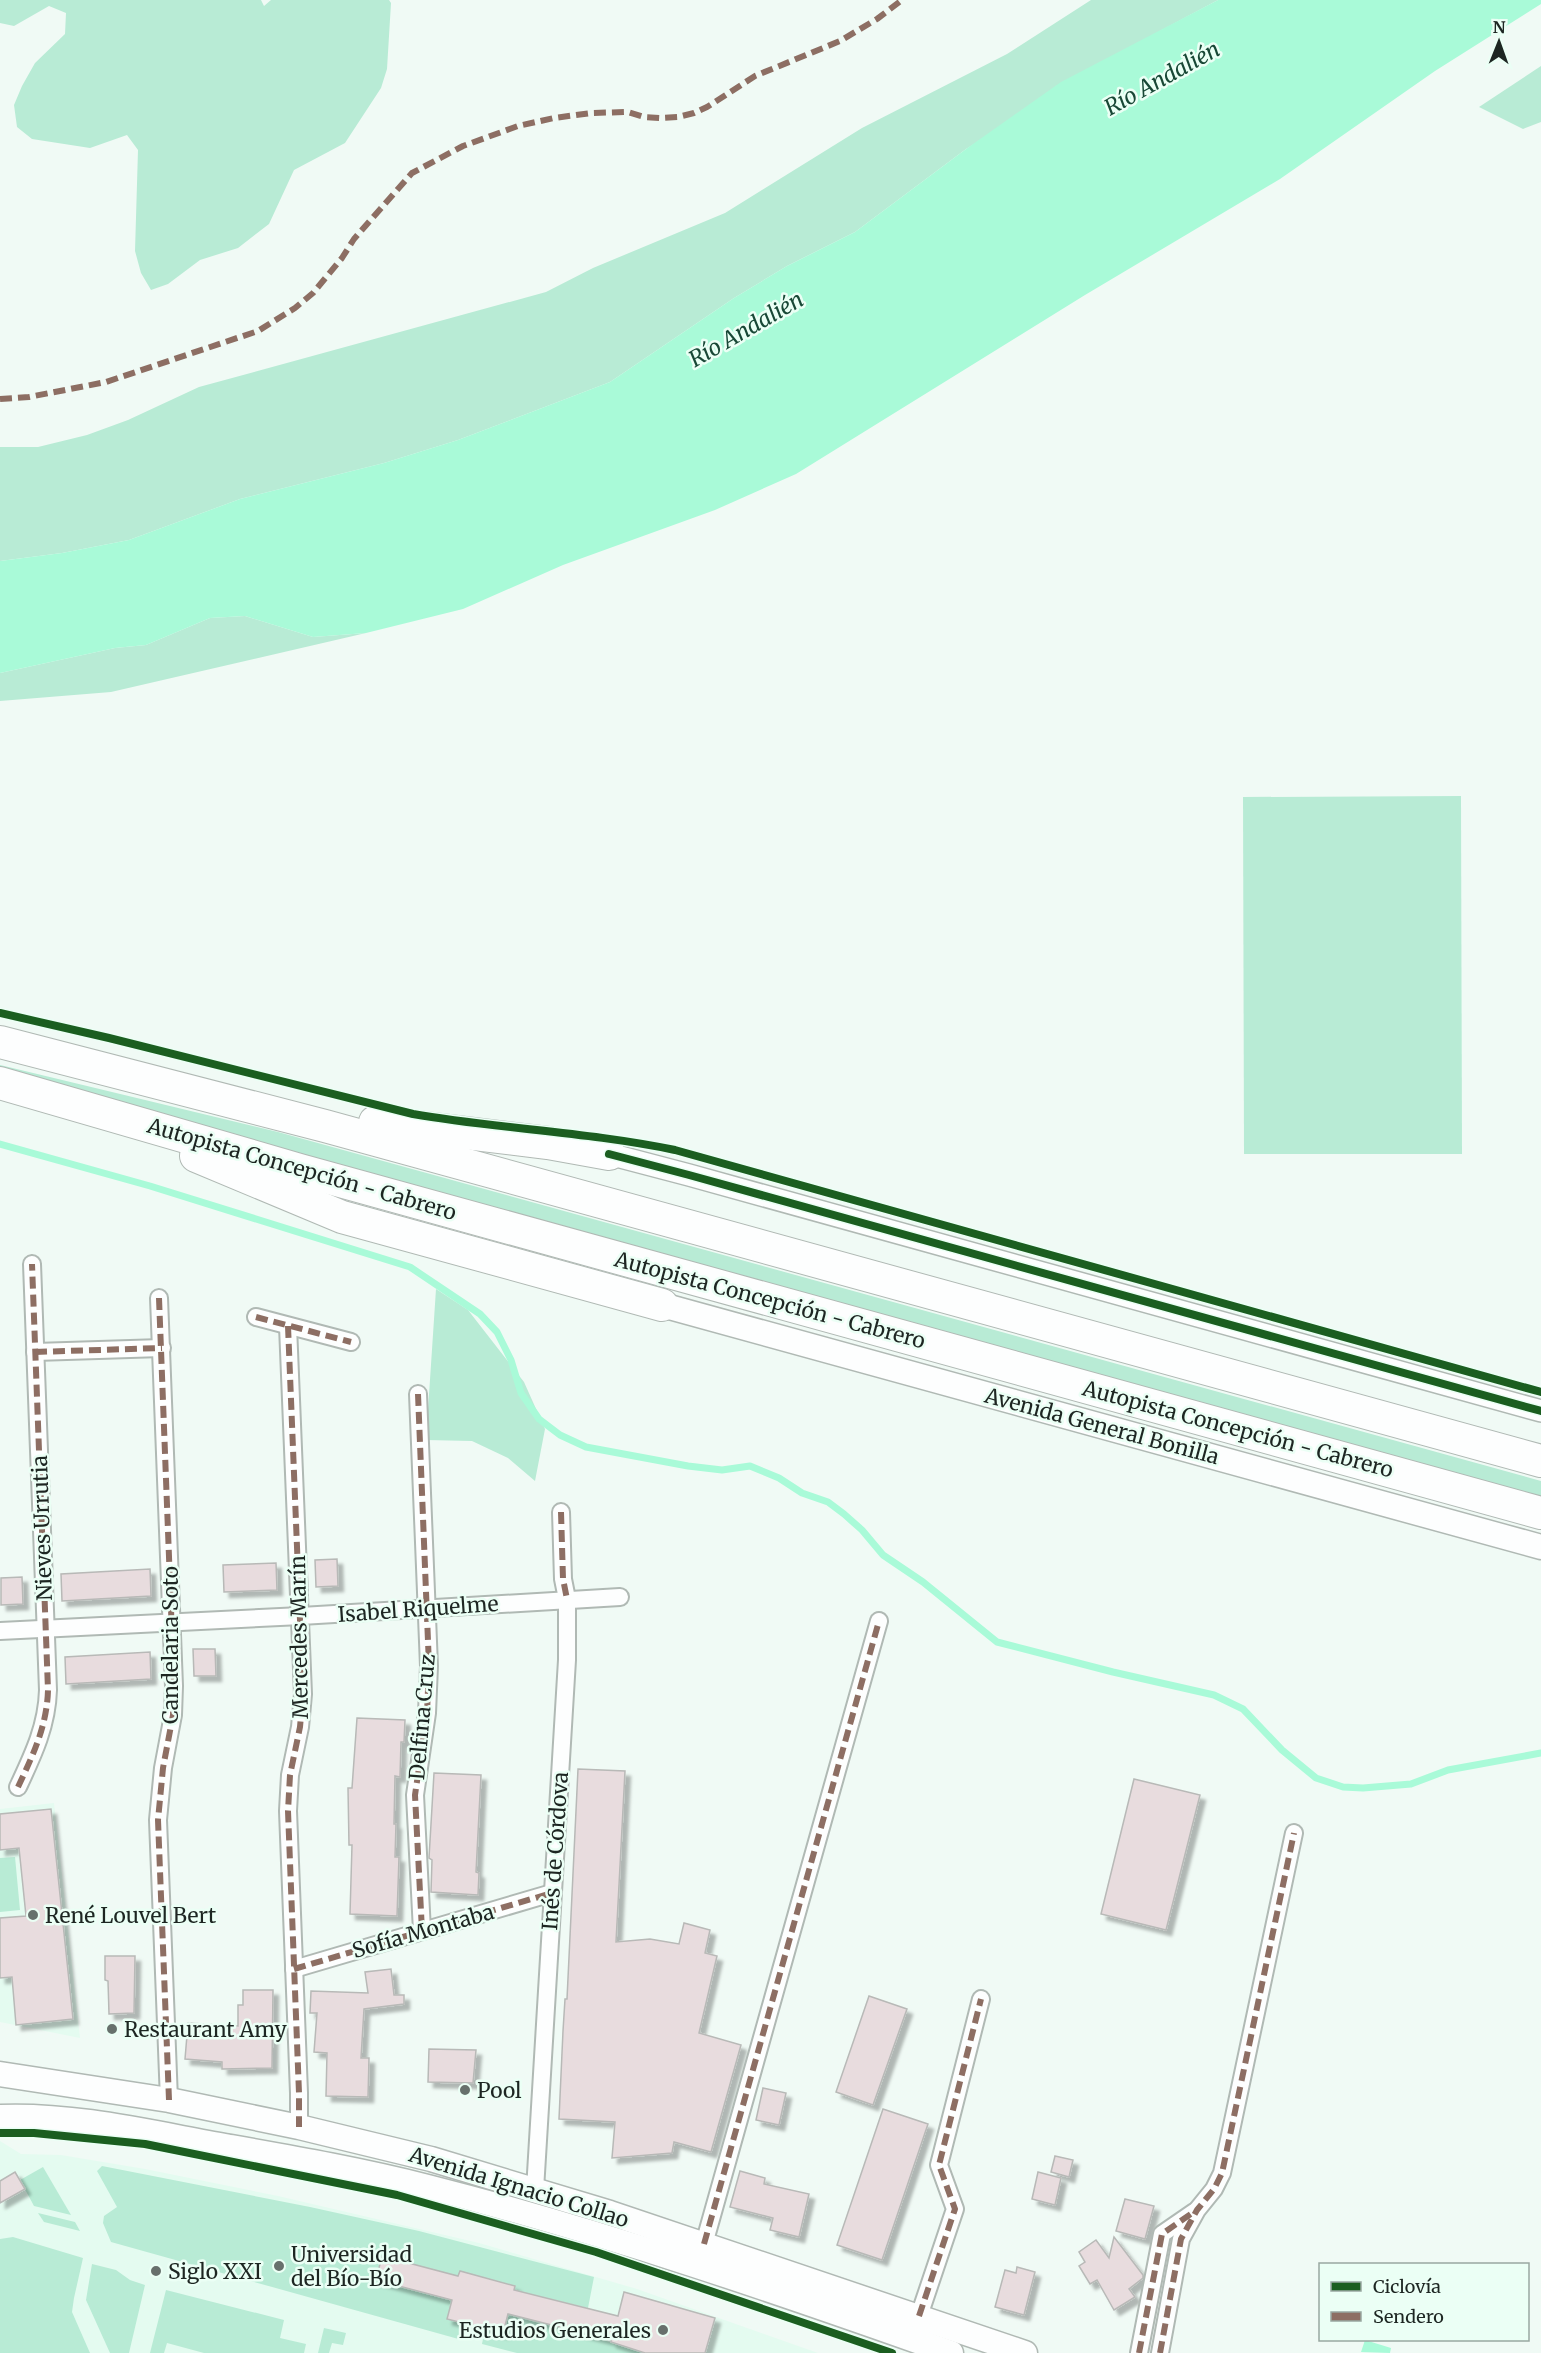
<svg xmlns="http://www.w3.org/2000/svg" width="1541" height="2353" font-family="Merriweather,serif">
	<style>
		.built { fill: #e4fbf0 }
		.green { fill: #b8ebd5 }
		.water { fill: #a9fad8 }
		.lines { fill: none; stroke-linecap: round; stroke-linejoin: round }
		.stream { stroke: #a9fad8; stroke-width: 7 }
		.building { fill: #e8dcde; stroke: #b8b9b7; stroke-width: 1.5; filter: url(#shadow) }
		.minor-casing { stroke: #b0b9b4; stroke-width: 20 }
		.tertiary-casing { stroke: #b0b9b4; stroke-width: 24 }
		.secondary-casing { stroke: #b0b9b4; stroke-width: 27 }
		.motorway-casing { stroke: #b0b9b4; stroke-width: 34 }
		.minor { stroke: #fdfefe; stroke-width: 16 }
		.tertiary { stroke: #fdfefe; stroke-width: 21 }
		.secondary { stroke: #fdfefe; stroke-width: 24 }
		.motorway { stroke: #fdfefe; stroke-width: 32 }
		.quiet { stroke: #8d6e63; stroke-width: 6; stroke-dasharray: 12 6; stroke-linecap: butt }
		.cycleway-casing { stroke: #ebfff5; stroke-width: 11 }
		.cycleway { stroke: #1b5e20; stroke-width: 8 }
		.poi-dot { fill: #67706c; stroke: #ebfff5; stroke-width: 2 }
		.labels { text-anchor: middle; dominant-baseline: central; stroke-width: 5; stroke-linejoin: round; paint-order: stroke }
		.street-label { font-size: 21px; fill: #1d2622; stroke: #ebfff5 }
		.poi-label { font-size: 21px; fill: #1d2622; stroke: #ebfff5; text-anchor: start }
		.water-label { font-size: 22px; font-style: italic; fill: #184836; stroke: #ebfff5 }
	</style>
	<defs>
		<filter id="shadow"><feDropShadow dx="5.5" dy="5.5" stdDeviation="1.5" flood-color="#0004"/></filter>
	</defs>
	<rect width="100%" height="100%" fill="#f0faf5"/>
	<g class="built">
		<path d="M54,1803l26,235 -80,-16v-213z"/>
		<path d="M0,2141l21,13 40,1 84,14 133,27 201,47 158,46 181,64h-818z"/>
	</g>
	<g class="green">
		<path d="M0,0h261l3,6 7,-6h118l2,3 -4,66 -6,19 -36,55 -51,27 -25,54 -31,24 -38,12 -32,24 -17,6 -10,-17 -6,-22 3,-101 -11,-15 -37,13 -58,-9 -15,-12 -3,-22 8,-19 13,-23 30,-29 1,-21 -17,-7 -35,20 -14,-3z"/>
		<path d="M1091,0h127l-58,31 -194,118 -111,83 -68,34 -53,32 -124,84 -152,58 -74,23 -144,36 -111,41 -67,13 -62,8v-114h38l49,-12 41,-15 71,-33 347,-95 47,-24 132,-55 137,-85 145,-74z"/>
		<path d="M1541,66v56l-18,7 -44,-22z"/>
		<path d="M245,616l68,21 53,-4 -255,59 -111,9v-28l115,-25 31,-3 64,-27z"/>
		<path d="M1461,796l1,358h-218l-1,-357z"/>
		<path d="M0,1065l278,67 1263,349v17l-1267,-350 -274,-79z"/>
		<path d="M436,1289l32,21 56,72 21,47 -10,52 -27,-23 -36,-17 -46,-1z"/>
		<path d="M15,1857l5,53 -20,2v-54z"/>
		<path d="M102,2166l208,41 109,24 175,46 -6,31 -74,-18v-4l-54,-14 -2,4 -76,-20 -6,24 76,20 13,23 -3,17 -351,-98 -8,-19 1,-7 13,-9 -20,-36z"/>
		<path d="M43,2167l28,48 -37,-9 -14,-26z"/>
		<path d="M38,2213l37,9 5,9 -36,-9z"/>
		<path d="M13,2237l70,21 -9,40 -2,14 18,41h-90v-114z"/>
		<path d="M92,2264l24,6 14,10 15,5 -16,68h-19l-24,-53z"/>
		<path d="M166,2290l118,30 -4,18 26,6 -2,9h-100l-37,-10 -3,10h-14z"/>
		<path d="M508,2314l74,19 61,20h-126l-35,-9 3,-15z"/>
		<path d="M324,2328l22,5 -3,12 -11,-2 -3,10h-11z"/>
	</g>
	<g class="water">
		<path d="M1218,0h323v4l-106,67 -155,108 -195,116 -289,179 -81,36 -152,55 -100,44 -97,24 -53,4 -68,-21 -35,2 -64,27 -31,3 -115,25v-112l62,-8 67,-13 111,-41 144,-36 74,-23 152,-58 124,-84 53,-32 68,-34 111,-83 95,-67z"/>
		<path d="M1365,2340l26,8 -1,5 -29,-1z"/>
	</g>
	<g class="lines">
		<path class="stream" d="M0,1144l150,42 260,81 70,47 17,18 14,28 10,33 18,26 21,16 26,12 102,19 34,4 28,-4 29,12 23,15 26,9 16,12 18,16 21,25 40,27 74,60 116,30 101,23 29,14 39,41 34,28 27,9 20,1 48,-4 37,-14 93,-17"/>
	</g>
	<g class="building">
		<path d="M337,1559l1,27 -22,1 -1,-27z"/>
		<path d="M276,1563l1,27 -53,2 -1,-27z"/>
		<path d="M150,1569l1,27 -89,5 -1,-27z"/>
		<path d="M22,1577l1,27 -22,1v-27z"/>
		<path d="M193,1649h22l1,27h-22z"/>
		<path d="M150,1652l1,27 -85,5 -1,-27z"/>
		<path d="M357,1718l48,2 -1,22h-3l-1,35 -5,-1 -1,48h2l-1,33h4l-2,59 -47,-2 2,-69h-3l-1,-57h4z"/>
		<path d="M578,1769l47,2 -9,171 34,-3 29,5 5,-21 26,7 -5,23 12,3 -18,77 42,12 -30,107 -37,-10 -2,11 -60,5 3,-36 -56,-3 4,-88 2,-32h2z"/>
		<path d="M434,1773l47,2 -5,97 3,1 -1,22 -47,-3 1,-32 -3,-2z"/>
		<path d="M1134,1779l66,16 -34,135 -65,-16z"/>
		<path d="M51,1809l22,210 -57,6 -4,-48 -12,1v-60l26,-2 -7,-68 -19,2v-36z"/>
		<path d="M105,1956h30l-1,57 -25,1 -1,-33 -3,-1z"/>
		<path d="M391,1969l3,26h10v9l-40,5 -3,49h8l-1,39 -42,-1 1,-43 -13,-1 3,-39h-7l1,-22 57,2 -3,-21z"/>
		<path d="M243,1990h30l-1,78 -50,1v-7l-37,-3 3,-36 50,3v-21h5z"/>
		<path d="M869,1996l38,13 -34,96 -37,-13z"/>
		<path d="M429,2049l47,1 -3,33 -45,-1z"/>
		<path d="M763,2088l23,5 -7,32 -23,-5z"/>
		<path d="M883,2109l45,15 -46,136 -45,-15z"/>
		<path d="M1055,2156l18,4 -4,17 -18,-5z"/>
		<path d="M740,2171l25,7 -1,6 45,10 -10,43 -29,-7 3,-12 -43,-11z"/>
		<path d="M15,2172l10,17 -25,14v-22z"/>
		<path d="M1038,2172l23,6 -6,27 -23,-6z"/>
		<path d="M1125,2199l29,7 -9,33 -29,-8z"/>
		<path d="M1114,2237l29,38v3l-14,11 6,8 -21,13 -17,-30 -7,4 -11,-18 6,-4 -6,-10 17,-12 13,18z"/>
		<path d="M382,2256l76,20 2,-5 55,15 -1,4 104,26 6,-24 91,26 -10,35h-60l-34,-11v-2l-103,-26 -5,19 -56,-14 5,-19 -76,-20z"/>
		<path d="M1017,2267l18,5 -11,43 -29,-8 10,-37 11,3z"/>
	</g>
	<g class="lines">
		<g class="minor-casing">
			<g id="minor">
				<path d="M159,1298l15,388 -1,29 -10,53 -5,52 11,280"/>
				<path d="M256,1317l95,25"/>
				<path d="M288,1326l15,368 -3,33 -10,48 -2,36 11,282v34"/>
				<path d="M35,1352l127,-4"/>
				<path d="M418,1394l11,272 -2,47 -12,82 7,136"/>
				<path d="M0,1631l301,-15 319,-19"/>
				<path d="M18,1787c15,-32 29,-61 30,-97l-16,-426"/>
				<path d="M294,1969l258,-76"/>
				<path d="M535,2190l32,-530v-61l-4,-20 -2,-67"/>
				<path d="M704,2244l175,-623"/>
				<path d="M919,2316l36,-107 -16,-44 42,-166"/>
				<path d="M1139,2353l23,-119 32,-22"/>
				<path d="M1160,2353l21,-114 16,-29 17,-21 8,-16 72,-340"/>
			</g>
		</g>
		<g class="tertiary-casing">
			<path id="tertiary" d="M609,1154l80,21 852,236"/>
		</g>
		<g class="secondary-casing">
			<g id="secondary">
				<path d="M662,1305l879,242"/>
				<path d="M0,2074l169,26 130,27 132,32 179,54 415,140"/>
				<path d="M0,2117c75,-3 152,16 225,29 68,12 137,24 203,41 177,45 351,105 523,166"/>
			</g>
		</g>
		<g class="motorway-casing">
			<g id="motorway">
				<path d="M0,1042l325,84 1216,335"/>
				<path d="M0,1083l300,87 1241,343"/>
				<path d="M375,1122l173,21 61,11"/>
				<path d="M196,1156l146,61 320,88"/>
			</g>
		</g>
		<use href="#minor" class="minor"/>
		<use href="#tertiary" class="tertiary"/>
		<use href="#secondary" class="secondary"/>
		<use href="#motorway" class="motorway"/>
		<g class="quiet">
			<path d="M0,399l29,-2 77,-15 152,-51 37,-23 18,-15 29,-35 12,-19 58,-66 51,-27 55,-20 36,-8 37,-5 37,-1 16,5 17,1 17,-1 16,-4 13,-6 48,-31 85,-35 37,-22 25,-19"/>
			<path d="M159,1298l15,388 -1,29 -10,53 -5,52 11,280"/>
			<path d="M256,1317l95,25"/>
			<path d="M288,1326l15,368 -3,33 -10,48 -2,36 11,282v34"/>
			<path d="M35,1352l127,-4"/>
			<path d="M418,1394l11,272 -2,47 -12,82 7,136"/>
			<path d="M561,1512l2,67 4,20"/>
			<path d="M18,1787c15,-32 29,-61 30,-97l-16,-426"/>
			<path d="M294,1969l258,-76"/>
			<path d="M704,2244l175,-623"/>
			<path d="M919,2316l36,-107 -16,-44 42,-166"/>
			<path d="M1139,2353l23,-119 33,-23"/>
			<path d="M1160,2353l21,-114 16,-29 17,-21 8,-16 72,-340"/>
		</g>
		<g class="cycleway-casing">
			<g id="cycleway">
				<path d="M0,1013l109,25 304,76c87,15 175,18 262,36l866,242"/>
				<path d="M609,1154l80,21 852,236"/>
				<path d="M0,2133h34l111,11 252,51 199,57 296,101"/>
			</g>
		</g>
		<use href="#cycleway" class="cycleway"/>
	</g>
	<g class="poi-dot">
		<circle cx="33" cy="1915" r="6"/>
		<circle cx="112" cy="2029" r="6"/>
		<circle cx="465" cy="2090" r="6"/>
		<circle cx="279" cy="2266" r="6"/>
		<circle cx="156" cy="2271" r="6"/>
		<circle cx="663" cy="2330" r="6"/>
	</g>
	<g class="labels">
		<g class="street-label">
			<text transform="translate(302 1169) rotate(16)">Autopista Concepción - Cabrero</text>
			<text transform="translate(770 1300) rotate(15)">Autopista Concepción - Cabrero</text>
			<text transform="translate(1102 1426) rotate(15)">Avenida General Bonilla</text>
			<text transform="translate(1238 1429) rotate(15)">Autopista Concepción - Cabrero</text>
			<text transform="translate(42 1528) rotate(-92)">Nieves Urrutia</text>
			<text transform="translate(418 1609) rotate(-4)">Isabel Riquelme</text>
			<text transform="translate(299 1637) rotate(-91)">Mercedes Marín</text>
			<text transform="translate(170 1645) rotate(-90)">Candelaria Soto</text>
			<text transform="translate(422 1717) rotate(-85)">Delfina Cruz</text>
			<text transform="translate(555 1851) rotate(-86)">Inés de Córdova</text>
			<text transform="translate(423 1931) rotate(-16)">Sofía Montaba</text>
			<text transform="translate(519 2187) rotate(17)">Avenida Ignacio Collao</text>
		</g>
		<g class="poi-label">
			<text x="45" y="1915">René Louvel Bert</text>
			<text x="124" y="2029">Restaurant Amy</text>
			<text x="477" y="2090">Pool</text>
			<text x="291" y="2254">Universidad<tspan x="291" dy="24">del Bío-Bío</tspan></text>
			<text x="168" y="2271">Siglo XXI</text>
			<text x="651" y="2330" text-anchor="end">Estudios Generales</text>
		</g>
		<g class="water-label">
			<text transform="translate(1162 78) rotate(-29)">Río Andalién</text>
			<text transform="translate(746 329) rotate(-30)">Río Andalién</text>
		</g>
	</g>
	<rect x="1319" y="2263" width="210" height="78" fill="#ebfff5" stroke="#99a8a1" stroke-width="1.5"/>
	<rect x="1331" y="2282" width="30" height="9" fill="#1b5e20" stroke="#99a8a1" stroke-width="1.5"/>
	<text x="1373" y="2293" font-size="18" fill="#1d2622">Ciclovía</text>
	<rect x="1331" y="2312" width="30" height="9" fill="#8d6e63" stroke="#99a8a1" stroke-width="1.5"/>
	<text x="1373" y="2323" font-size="18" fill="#1d2622">Sendero</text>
	<g transform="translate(1499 42) rotate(1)" stroke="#ebfff5" stroke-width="4.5" paint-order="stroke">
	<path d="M0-4.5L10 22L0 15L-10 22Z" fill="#1d2622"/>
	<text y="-9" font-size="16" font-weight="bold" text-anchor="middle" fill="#1d2622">N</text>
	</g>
</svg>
